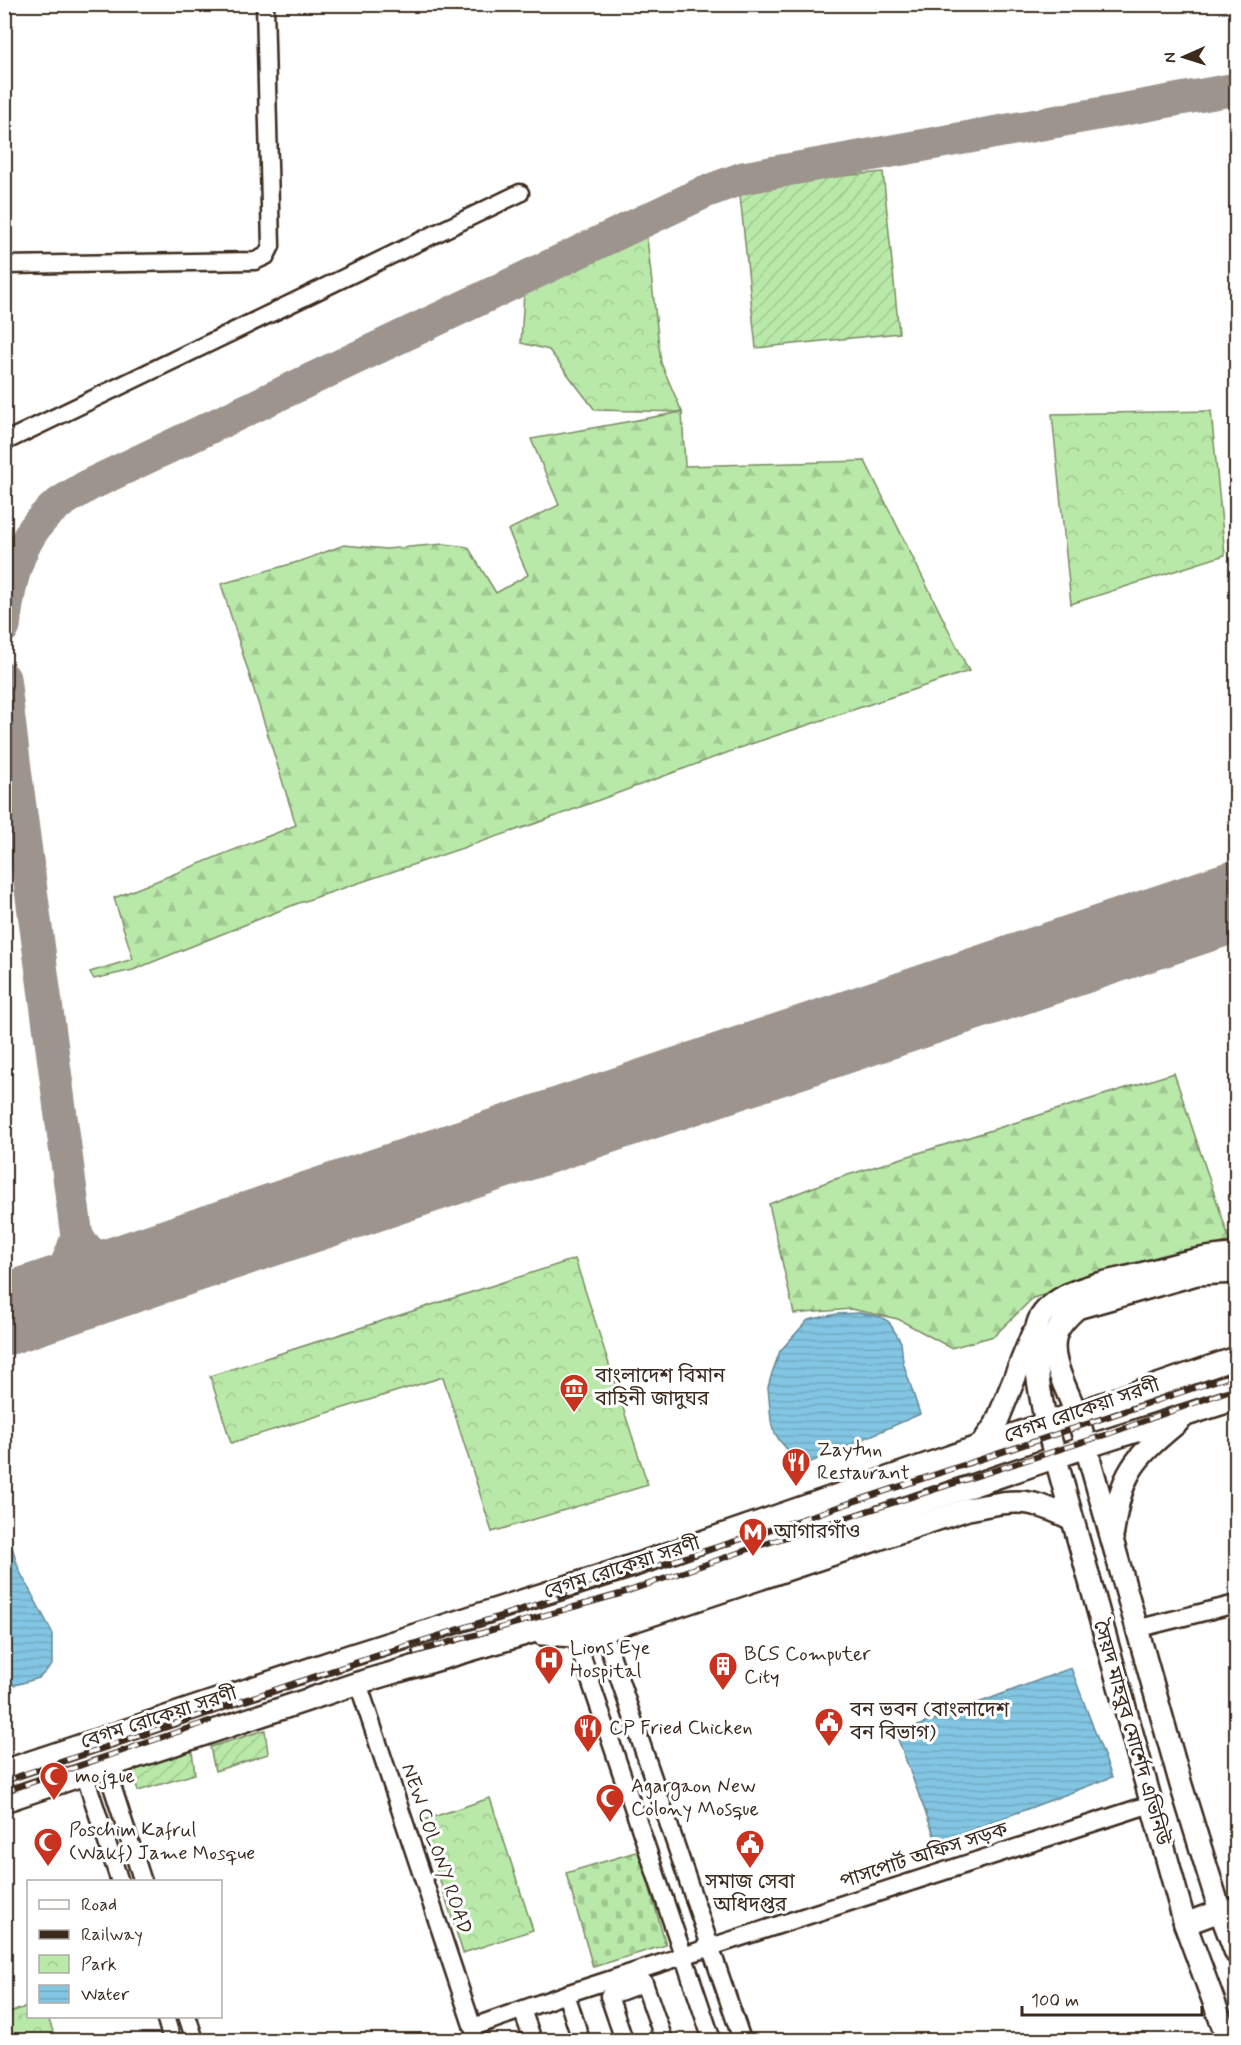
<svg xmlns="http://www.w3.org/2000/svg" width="1241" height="2045" font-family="Mynerve,'Noto Sans Bengali',sans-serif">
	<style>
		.forest { fill: url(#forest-firs); stroke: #7a8a64; stroke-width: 1.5 }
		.cemetery { fill: url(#cemetery-stones); stroke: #7a8a64; stroke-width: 1.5 }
		.park { fill: url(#park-crowns); stroke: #7a8a64; stroke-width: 1.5 }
		.garden { fill: url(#garden-furrows); stroke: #7a8a64; stroke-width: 1.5 }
		.water { fill: url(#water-rules); stroke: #668894; stroke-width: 1.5 }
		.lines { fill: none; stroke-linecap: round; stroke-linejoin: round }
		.taxiway { stroke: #9d948e; stroke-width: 33 }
		.runway { stroke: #9d948e; stroke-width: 81 }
		.minor-casing { stroke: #3b2a1e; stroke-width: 21 }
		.major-casing { stroke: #3b2a1e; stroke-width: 26 }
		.minor { stroke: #fff; stroke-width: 16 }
		.major { stroke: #fff; stroke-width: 21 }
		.rail-casing { stroke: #3b2a1e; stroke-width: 6 }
		.rail { stroke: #fff; stroke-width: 4; stroke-dasharray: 11; stroke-linecap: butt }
		.labels { text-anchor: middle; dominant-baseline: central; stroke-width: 6; stroke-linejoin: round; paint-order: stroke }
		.poi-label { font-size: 20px; fill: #3b2a1e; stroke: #fff; text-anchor: start }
		.street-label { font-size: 20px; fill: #3b2a1e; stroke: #fff }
	</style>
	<defs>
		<pattern id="forest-firs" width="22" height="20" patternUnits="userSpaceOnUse" patternTransform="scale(1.5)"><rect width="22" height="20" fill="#b9e9a9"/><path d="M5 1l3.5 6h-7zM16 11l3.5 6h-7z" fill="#a0c891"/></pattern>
		<pattern id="cemetery-stones" width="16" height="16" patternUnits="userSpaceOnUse" patternTransform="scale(1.5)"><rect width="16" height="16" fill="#b9e9a9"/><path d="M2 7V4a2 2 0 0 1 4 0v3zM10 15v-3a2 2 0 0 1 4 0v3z" fill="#a0c891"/></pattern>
		<pattern id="park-crowns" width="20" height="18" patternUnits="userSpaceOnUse" patternTransform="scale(1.5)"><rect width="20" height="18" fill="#b9e9a9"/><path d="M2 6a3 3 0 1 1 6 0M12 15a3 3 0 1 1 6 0" fill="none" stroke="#a0c891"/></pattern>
		<pattern id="garden-furrows" width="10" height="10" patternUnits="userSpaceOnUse" patternTransform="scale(1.5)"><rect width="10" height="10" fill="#b9e9a9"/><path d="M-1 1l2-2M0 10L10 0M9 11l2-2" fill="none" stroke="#a0c891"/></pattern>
		<pattern id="water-rules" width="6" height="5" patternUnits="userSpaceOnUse" patternTransform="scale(1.5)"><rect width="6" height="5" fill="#82c6e3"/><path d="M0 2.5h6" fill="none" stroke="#71aac2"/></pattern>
	</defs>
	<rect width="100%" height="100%" fill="#fff"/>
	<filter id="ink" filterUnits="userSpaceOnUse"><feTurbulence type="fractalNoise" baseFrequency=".0167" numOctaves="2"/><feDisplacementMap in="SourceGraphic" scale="12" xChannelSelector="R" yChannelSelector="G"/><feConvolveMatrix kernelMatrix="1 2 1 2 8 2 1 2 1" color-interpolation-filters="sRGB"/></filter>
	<g filter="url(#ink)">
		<g class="forest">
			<path d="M682,412l3,54 180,-5 104,210 -221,74 -211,78 -241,81 -163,66 -39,9 -4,-7 43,-13 -19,-61 182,-73 -75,-241 80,-23 43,-16 42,4 58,-5 24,3 28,46 32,-18 -20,-45 51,-25 -28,-66z"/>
			<path d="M1174,1073l56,168 -197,57 -39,38 -43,12 -53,-29 -47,-10 -57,5 -25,-110 63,-24z"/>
		</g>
		<path class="cemetery" d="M639,1851l27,94 -73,22 -27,-94z"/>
		<g class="park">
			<path d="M646,230l15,133 21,49 -87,-2 -46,-60 -28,-7 3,-52z"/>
			<path d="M1211,411l14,144 -154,49 -19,-190z"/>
			<path d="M575,1259l73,226 -156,47 -49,-155 -212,66 -21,-67z"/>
			<path d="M490,1798l43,132 -70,23 -42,-132z"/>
			<path d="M28,2006v10l20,1 8,23h-51v-26z"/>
		</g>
		<g class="garden">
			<path d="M883,172l16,161 -143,15 -17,-162z"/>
			<path d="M265,1730l3,24 -53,17 -5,-24z"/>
			<path d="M192,1751l3,23 -57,17 -6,-20z"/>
		</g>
		<g class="water">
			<path d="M860,1313l21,4 8,5 12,20 2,20 17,52 -111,49 -15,-6 -15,-17 -6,-11 -2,-8 -3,-34 4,-14 8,-22 28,-31 29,-6z"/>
			<path d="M5,1523l14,47 33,62v33l-13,13 -34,10z"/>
			<path d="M1071,1668l41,109 -175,66 -41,-109z"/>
		</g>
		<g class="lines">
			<g class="taxiway">
				<path d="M4,627c5,-42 13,-87 47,-117 11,-10 26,-17 38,-25l616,-293 38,-14 493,-89"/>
				<path d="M4,678l11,91 62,468c14,19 32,33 56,35"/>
				<path d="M38,1304c20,-17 31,-42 39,-67"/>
			</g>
			<path class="runway" d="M4,1315l1232,-414"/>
			<g class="minor-casing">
				<g id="minor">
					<path d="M4,265l251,-4 11,-5 5,-10 -6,-242"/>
					<path d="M4,442l516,-249"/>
					<path d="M599,1619l143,421"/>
					<path d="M572,1627l140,413"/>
					<path d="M1136,1629l100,-25"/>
					<path d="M358,1683l119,357"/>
					<path d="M106,1767l37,115"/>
					<path d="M84,1773l36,109"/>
					<path d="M1220,1911l16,-6"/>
					<path d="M165,2016l7,24"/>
					<path d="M187,2016l8,24"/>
					<path d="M473,2027l93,-33"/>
					<path d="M533,2040l-11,-30 11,30"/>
					<path d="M581,2040l-15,-46 585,-190"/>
					<path d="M624,2040l-15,-44 35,-13 20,57"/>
				</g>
			</g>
			<g class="major-casing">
				<g id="major">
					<path d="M1236,1272l-39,2 -120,34c-8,7 -17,15 -21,26 -8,25 11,54 19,77 5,11 8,24 11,36l95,338 39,126 16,42"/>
					<path d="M979,1448l17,-24 36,-89"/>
					<path d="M1113,1532c8,-59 20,-73 65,-110"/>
					<path d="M542,1634l33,2 28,-5 365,-122c48,-9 58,-13 104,10"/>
					<path d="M4,1771l345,-115 286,-91 601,-207"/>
					<path d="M4,1801l354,-118 239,-70 489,-166 150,-48"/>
					<path d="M1185,1924l35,-13"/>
					<path d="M1228,2040l-43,-116 -139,-501c-5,-24 -16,-77 -8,-100 4,-13 18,-22 29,-28 21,-10 44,-14 66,-19 35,-9 68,-20 103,-21"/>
				</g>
			</g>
			<use href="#minor" class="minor"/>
			<use href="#major" class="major"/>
			<g class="rail-casing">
				<g id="rail">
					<path d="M414,1652l206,-58 132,-46 356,-114 128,-46"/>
					<path d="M4,1781l377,-127 367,-117 488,-163"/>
					<path d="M4,1792l205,-71"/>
				</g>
			</g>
			<use href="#rail" class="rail"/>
		</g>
	</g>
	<defs>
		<g id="museum-pin" transform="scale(1.5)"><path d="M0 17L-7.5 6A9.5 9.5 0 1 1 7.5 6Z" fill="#c8321e" stroke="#fff"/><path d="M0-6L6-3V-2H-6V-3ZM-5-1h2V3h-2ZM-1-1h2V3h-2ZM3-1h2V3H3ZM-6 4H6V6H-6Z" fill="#fff"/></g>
		<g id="restaurant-pin" transform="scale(1.5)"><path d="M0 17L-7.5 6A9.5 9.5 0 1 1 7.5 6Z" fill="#c8321e" stroke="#fff"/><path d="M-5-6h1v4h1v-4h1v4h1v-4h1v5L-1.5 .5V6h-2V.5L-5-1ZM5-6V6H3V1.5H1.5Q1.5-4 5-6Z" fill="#fff"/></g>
		<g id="metro-pin" transform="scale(1.5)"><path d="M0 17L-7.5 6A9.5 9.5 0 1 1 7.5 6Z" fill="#c8321e" stroke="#fff"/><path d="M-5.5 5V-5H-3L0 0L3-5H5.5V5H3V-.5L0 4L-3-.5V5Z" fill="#fff"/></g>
		<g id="hospital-pin" transform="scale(1.5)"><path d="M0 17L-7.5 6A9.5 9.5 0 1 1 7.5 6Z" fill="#c8321e" stroke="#fff"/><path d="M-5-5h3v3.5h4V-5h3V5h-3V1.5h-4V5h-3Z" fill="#fff"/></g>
		<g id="building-pin" transform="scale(1.5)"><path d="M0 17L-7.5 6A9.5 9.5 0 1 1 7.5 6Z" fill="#c8321e" stroke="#fff"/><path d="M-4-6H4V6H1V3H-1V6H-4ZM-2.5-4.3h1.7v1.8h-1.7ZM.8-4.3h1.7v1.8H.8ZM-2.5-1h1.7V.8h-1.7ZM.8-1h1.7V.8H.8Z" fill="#fff"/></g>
		<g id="civic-pin" transform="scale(1.5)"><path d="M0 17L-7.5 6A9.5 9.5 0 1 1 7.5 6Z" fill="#c8321e" stroke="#fff"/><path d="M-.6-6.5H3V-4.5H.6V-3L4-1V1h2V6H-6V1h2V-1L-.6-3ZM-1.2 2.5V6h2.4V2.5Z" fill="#fff"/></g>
		<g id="mosque-pin" transform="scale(1.5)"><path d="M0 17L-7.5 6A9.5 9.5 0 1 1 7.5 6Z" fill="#c8321e" stroke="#fff"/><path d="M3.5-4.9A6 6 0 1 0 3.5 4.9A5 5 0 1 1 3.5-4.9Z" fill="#fff"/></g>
	</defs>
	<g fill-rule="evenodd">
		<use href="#museum-pin" x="574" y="1388"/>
		<use href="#restaurant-pin" x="796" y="1462"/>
		<use href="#metro-pin" x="753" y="1532"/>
		<use href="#hospital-pin" x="549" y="1660"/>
		<use href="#building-pin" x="723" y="1666"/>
		<use href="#civic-pin" x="829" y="1722"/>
		<use href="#restaurant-pin" x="588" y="1728"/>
		<use href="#mosque-pin" x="54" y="1776"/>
		<use href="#mosque-pin" x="610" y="1798"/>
		<use href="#mosque-pin" x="48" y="1842"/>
		<use href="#civic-pin" x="750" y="1844"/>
	</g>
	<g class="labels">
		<g class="poi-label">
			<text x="595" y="1376">বাংলাদেশ বিমান<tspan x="595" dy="23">বাহিনী জাদুঘর</tspan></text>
			<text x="817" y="1450">Zaytun<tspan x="817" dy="23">Restaurant</tspan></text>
			<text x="774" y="1532">আগারগাঁও</text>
			<text x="570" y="1648">Lions Eye<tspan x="570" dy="23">Hospital</tspan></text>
			<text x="744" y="1654">BCS Computer<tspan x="744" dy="23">City</tspan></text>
			<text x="850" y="1710">বন ভবন (বাংলাদেশ<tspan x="850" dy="23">বন বিভাগ)</tspan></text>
			<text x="609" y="1728">CP Fried Chicken</text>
			<text x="75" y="1776">mojque</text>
			<text x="631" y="1786">Agargaon New<tspan x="631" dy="23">Colony Mosque</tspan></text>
			<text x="69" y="1830">Poschim Kafrul<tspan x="69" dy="23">(Wakf) Jame Mosque</tspan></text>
			<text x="750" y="1882" text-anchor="middle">সমাজ সেবা<tspan x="750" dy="23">অধিদপ্তর</tspan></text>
		</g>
		<g class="street-label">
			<text transform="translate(1082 1411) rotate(-19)">বেগম রোকেয়া সরণী</text>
			<text transform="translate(622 1568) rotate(-18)">বেগম রোকেয়া সরণী</text>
			<text transform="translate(159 1718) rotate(-18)">বেগম রোকেয়া সরণী</text>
			<text transform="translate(1131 1733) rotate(74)">সৈয়দ মাহবুব মোর্শেদ এভিনিউ</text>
			<text transform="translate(436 1849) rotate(71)">NEW COLONY ROAD</text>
			<text transform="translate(924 1856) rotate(-18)">পাসপোর্ট অফিস সড়ক</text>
		</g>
	</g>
	<rect width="1241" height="2045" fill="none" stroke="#fff" stroke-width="24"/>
	<rect x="12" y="12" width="1217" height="2021" fill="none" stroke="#3b2a1e" stroke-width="2" filter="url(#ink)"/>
	<rect x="27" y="1880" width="195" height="138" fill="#ffffff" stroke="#b1aaa5" stroke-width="1.5"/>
	<rect x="39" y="1900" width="30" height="9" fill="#ffffff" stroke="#b1aaa5" stroke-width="1.5"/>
	<text x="81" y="1910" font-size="18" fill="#3b2a1e">Road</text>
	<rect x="39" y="1930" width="30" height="9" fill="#3b2a1e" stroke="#b1aaa5" stroke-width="1.5"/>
	<text x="81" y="1940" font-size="18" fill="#3b2a1e">Railway</text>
	<rect x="39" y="1955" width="30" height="18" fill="url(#park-crowns)" stroke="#b1aaa5" stroke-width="1.5"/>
	<text x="81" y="1970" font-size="18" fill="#3b2a1e">Park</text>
	<rect x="39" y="1985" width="30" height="18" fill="url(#water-rules)" stroke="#b1aaa5" stroke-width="1.5"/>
	<text x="81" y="2000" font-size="18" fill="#3b2a1e">Water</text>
	<g transform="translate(1184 57) rotate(267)" stroke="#ffffff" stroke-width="4.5" paint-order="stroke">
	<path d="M0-4.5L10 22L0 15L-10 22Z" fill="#3b2a1e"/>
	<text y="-9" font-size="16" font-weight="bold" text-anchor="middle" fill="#3b2a1e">N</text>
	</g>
	<path d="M1022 2006v9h180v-9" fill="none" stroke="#3b2a1e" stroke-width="3"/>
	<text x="1031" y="2006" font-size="18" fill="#3b2a1e" stroke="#ffffff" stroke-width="4.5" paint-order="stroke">100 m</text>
</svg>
